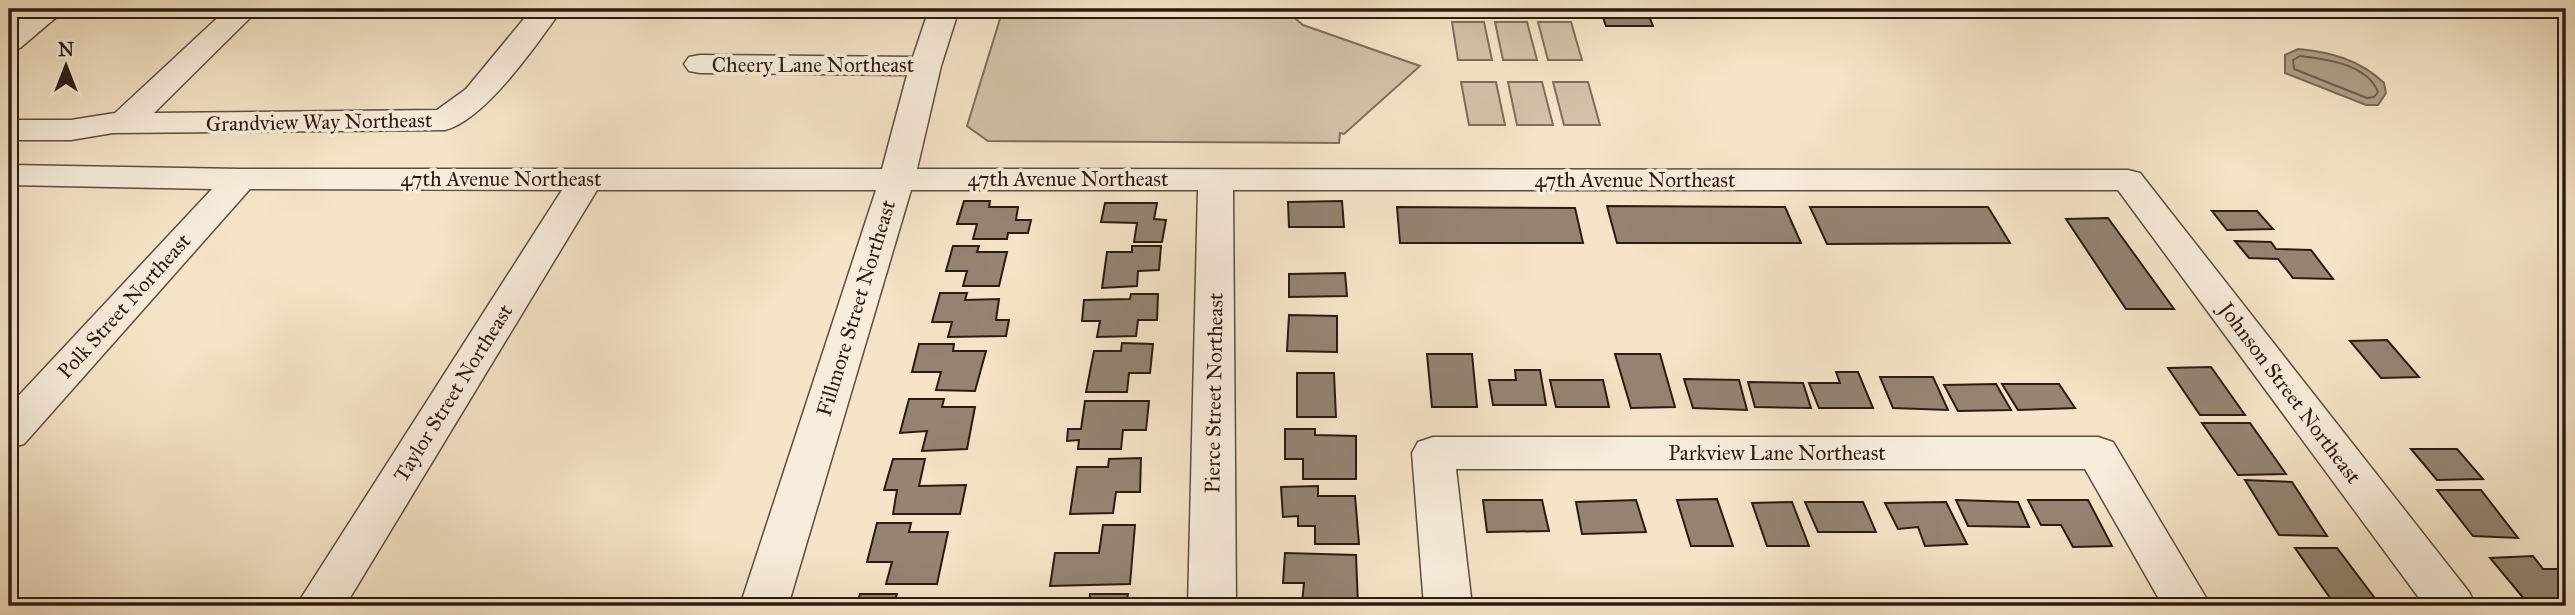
<svg xmlns="http://www.w3.org/2000/svg" width="2575" height="615" font-family="'IM FELL Great Primer',serif">
	<style>
		.green { fill: #d2c2a8; stroke: #7e6e5e; stroke-width: 2 }
		.water { fill: #b0a08a; stroke: #7a6b5a; stroke-width: 2 }
		.lines { fill: none; stroke-linecap: round; stroke-linejoin: round }
		.shore { stroke: #6d5e4e; stroke-width: 2 }
		.building { fill: #948471; stroke: #2a1b13; stroke-width: 2 }
		.minor-casing { stroke: #5d4d40; stroke-width: 3 }
		.minor { fill: #f8eddb; fill-rule: evenodd }
		.labels { text-anchor: middle; dominant-baseline: central; stroke-width: 7; stroke-linejoin: round; paint-order: stroke }
		.street-label { font-size: 21px; fill: #2a1b13; stroke: #f8eddb }
	</style>
	<rect width="100%" height="100%" fill="#f5e4c7"/>
	<filter id="stains"><feTurbulence type="fractalNoise" baseFrequency=".00286" numOctaves="4"/><feColorMatrix values="0 0 0 0 .2 0 0 0 0 .09 0 0 0 0 .02 0 0 0 .5 -.17"/></filter>
	<radialGradient id="worn" r=".72"><stop offset=".6" stop-color="#630" stop-opacity="0"/><stop offset="1" stop-color="#630" stop-opacity=".3"/></radialGradient>
	<g class="green">
		<path d="M1003,9h281l19,16 117,41 -76,68 -4,-1 -1,10 -351,-2 -21,-15z"/>
		<path d="M1452,22h32l8,38h-34z"/>
		<path d="M1495,22h32l10,38h-34z"/>
		<path d="M1538,22h33l11,38h-34z"/>
		<path d="M1461,82h35l9,43h-36z"/>
		<path d="M1508,82h34l11,43h-36z"/>
		<path d="M1553,82h35l12,43h-36z"/>
	</g>
	<path class="water" d="M2298,49c33,3 62,11 86,34l2,10 -8,12h-12l-81,-32v-18z"/>
	<g class="lines">
		<path class="shore" d="M2300,56c26,3 67,8 78,36l-4,5 -7,1 -73,-29 -1,-9z"/>
	</g>
	<g class="building">
		<path d="M1600,9h46l7,17h-47z"/>
		<path d="M964,201h26l-1,6h29l-2,13h15l-3,13h-20l-1,6h-34l4,-15h-20z"/>
		<path d="M1342,201l2,26h-55l-1,-25z"/>
		<path d="M1105,203h52l-3,16 12,1 -4,22h-28l3,-19 -36,-1z"/>
		<path d="M1607,206l178,1 16,36h-184z"/>
		<path d="M1397,207l178,1 8,35h-183z"/>
		<path d="M1810,207h178l22,36 -183,1z"/>
		<path d="M2212,211h45l16,18 -46,1z"/>
		<path d="M2108,218l66,91h-48l-60,-90z"/>
		<path d="M2235,241l36,1 5,7 35,1 22,29 -40,-1 -15,-19 -29,-1z"/>
		<path d="M953,246h26l-2,6h30l-8,34h-36l4,-15h-21z"/>
		<path d="M1132,246h29l-2,24 -21,1 -1,15 -35,2 5,-36h25z"/>
		<path d="M1345,273l2,23 -58,1v-23z"/>
		<path d="M940,293h27l-2,7 34,-1 -3,21h13l-3,16 -58,1 4,-15h-20z"/>
		<path d="M1131,294h27l-1,26h-19l-2,16 -39,1 3,-16h-18l2,-21 46,-1z"/>
		<path d="M1289,315l48,1v36l-50,-1z"/>
		<path d="M2387,340l32,37 -38,1 -31,-37z"/>
		<path d="M1122,343l31,1 -3,29h-21l-2,19h-41l8,-41h27z"/>
		<path d="M919,344h35l-1,7h33l-11,40 -39,-1 5,-18h-29z"/>
		<path d="M1427,354h45l5,53h-45z"/>
		<path d="M1615,354h45l15,53 -44,1z"/>
		<path d="M2211,367l34,48h-45l-32,-47z"/>
		<path d="M1515,370h25l6,35h-53l-4,-25h27z"/>
		<path d="M1836,372h22l15,36h-54l-10,-25h31z"/>
		<path d="M1297,373h37l2,44h-39z"/>
		<path d="M1880,377h53l15,33 -55,-2z"/>
		<path d="M1684,379l55,1 8,30 -54,-2z"/>
		<path d="M1550,380h53l6,27h-53z"/>
		<path d="M1748,382l55,1 8,25 -56,-1z"/>
		<path d="M1996,384l15,26 -53,1 -14,-26z"/>
		<path d="M2002,384h57l16,24 -57,2z"/>
		<path d="M909,399h35l-2,8h33l-8,42 -45,2 5,-20 -27,2z"/>
		<path d="M1085,401h64l-3,29h-23l-2,19h-43l1,-9 -12,1 1,-12h13z"/>
		<path d="M2202,423h48l36,51 -48,1z"/>
		<path d="M1285,429h30v6l41,1v43h-53v-20h-18z"/>
		<path d="M2411,449h46l26,30 -46,1z"/>
		<path d="M1141,458l-1,34h-24l-3,21 -43,1 7,-47h31l1,-8z"/>
		<path d="M893,459h32l-6,27 47,-1 -6,29h-67l4,-24h-13z"/>
		<path d="M2245,480l47,2 35,54 -48,-1z"/>
		<path d="M1318,486v10h37l4,48h-44v-18h-17v-10l-15,1 -2,-30z"/>
		<path d="M2437,490h44l37,48 -45,-2z"/>
		<path d="M1717,499l16,47h-42l-14,-46z"/>
		<path d="M1483,500h59l7,31 -62,1z"/>
		<path d="M1636,500l10,32 -64,2 -6,-32z"/>
		<path d="M1956,500l62,2 11,25 -61,-1z"/>
		<path d="M2028,500h60l24,46 -39,1 -12,-22h-20z"/>
		<path d="M1792,502l17,44h-42l-15,-43z"/>
		<path d="M1805,502h58l13,30h-58z"/>
		<path d="M1946,502l21,42 -42,2 -7,-19 -20,2 -13,-26z"/>
		<path d="M877,523h34l-2,9h39l-11,52h-51l6,-22h-25z"/>
		<path d="M1103,525h32l-5,59 -80,2 5,-33h44z"/>
		<path d="M2295,548h42l43,57h-45z"/>
		<path d="M1285,553l71,2 2,50 -56,-2 2,-20h-21z"/>
		<path d="M2533,556l10,13h23v23h-6l6,7v7h-36l-40,-48z"/>
		<path d="M860,594h37l-4,11 28,1h-65z"/>
		<path d="M1090,594h38l-2,12h-37z"/>
	</g>
	<g class="lines">
		<g class="minor-casing">
			<g id="minor">
				<path d="M33,9h33l-46,39 -11,3v-24z"/>
				<path d="M227,9h32l-105,104 283,-3 29,-21 66,-80h30c-24,34 -77,111 -117,121l-332,3 -42,7h-62v-20h62l44,-7z"/>
				<path d="M929,9h30l-18,57 -24,103 1211,1 12,3 329,419 7,14h-51l-307,-416h-885l3,416h-48l10,-416h-287l-123,416h-48l136,-416h-279l-252,416h-49l266,-416 -312,-1 -226,255 -15,4v-42l203,-217 -203,-4v-20l231,4h642l25,-94 -207,-2 -11,-2 -5,-7 5,-7 11,-2 213,2z"/>
				<path d="M1433,437h665l15,5 98,164h-48l-78,-137h-629l16,137h-48l-12,-153 6,-11z"/>
			</g>
		</g>
		<use href="#minor" class="minor"/>
	</g>
	<g class="labels">
		<g class="street-label">
			<text x="813" y="65">Cheery Lane Northeast</text>
			<text transform="translate(319 122) rotate(-1)">Grandview Way Northeast</text>
			<text x="501" y="179">47th Avenue Northeast</text>
			<text x="1068" y="179">47th Avenue Northeast</text>
			<text x="1635" y="180">47th Avenue Northeast</text>
			<text transform="translate(124 306) rotate(-48)">Polk Street Northeast</text>
			<text transform="translate(856 308) rotate(-73)">Fillmore Street Northeast</text>
			<text transform="translate(453 393) rotate(-58)">Taylor Street Northeast</text>
			<text transform="translate(1214 393) rotate(-89)">Pierce Street Northeast</text>
			<text transform="translate(2290 393) rotate(53)">Johnson Street Northeast</text>
			<text x="1777" y="453">Parkview Lane Northeast</text>
		</g>
	</g>
	<rect width="2575" height="615" fill="none" stroke="#f5e4c7" stroke-width="35"/>
	<rect x="10" y="10" width="2554" height="594" fill="none" stroke="#2a1b13" stroke-width="3.5"/>
	<rect x="18" y="18" width="2540" height="580" fill="none" stroke="#2a1b13" stroke-width="2"/>
	<g transform="translate(66 66)" stroke="#f8eddb" stroke-width="5" paint-order="stroke">
	<path d="M0-5L12 26L0 18L-12 26Z" fill="#2a1b13"/>
	<text y="-10" font-size="19" font-weight="bold" text-anchor="middle" fill="#2a1b13">N</text>
	</g>
	<rect width="100%" height="100%" filter="url(#stains)"/>
	<rect width="100%" height="100%" fill="url(#worn)"/>
</svg>
